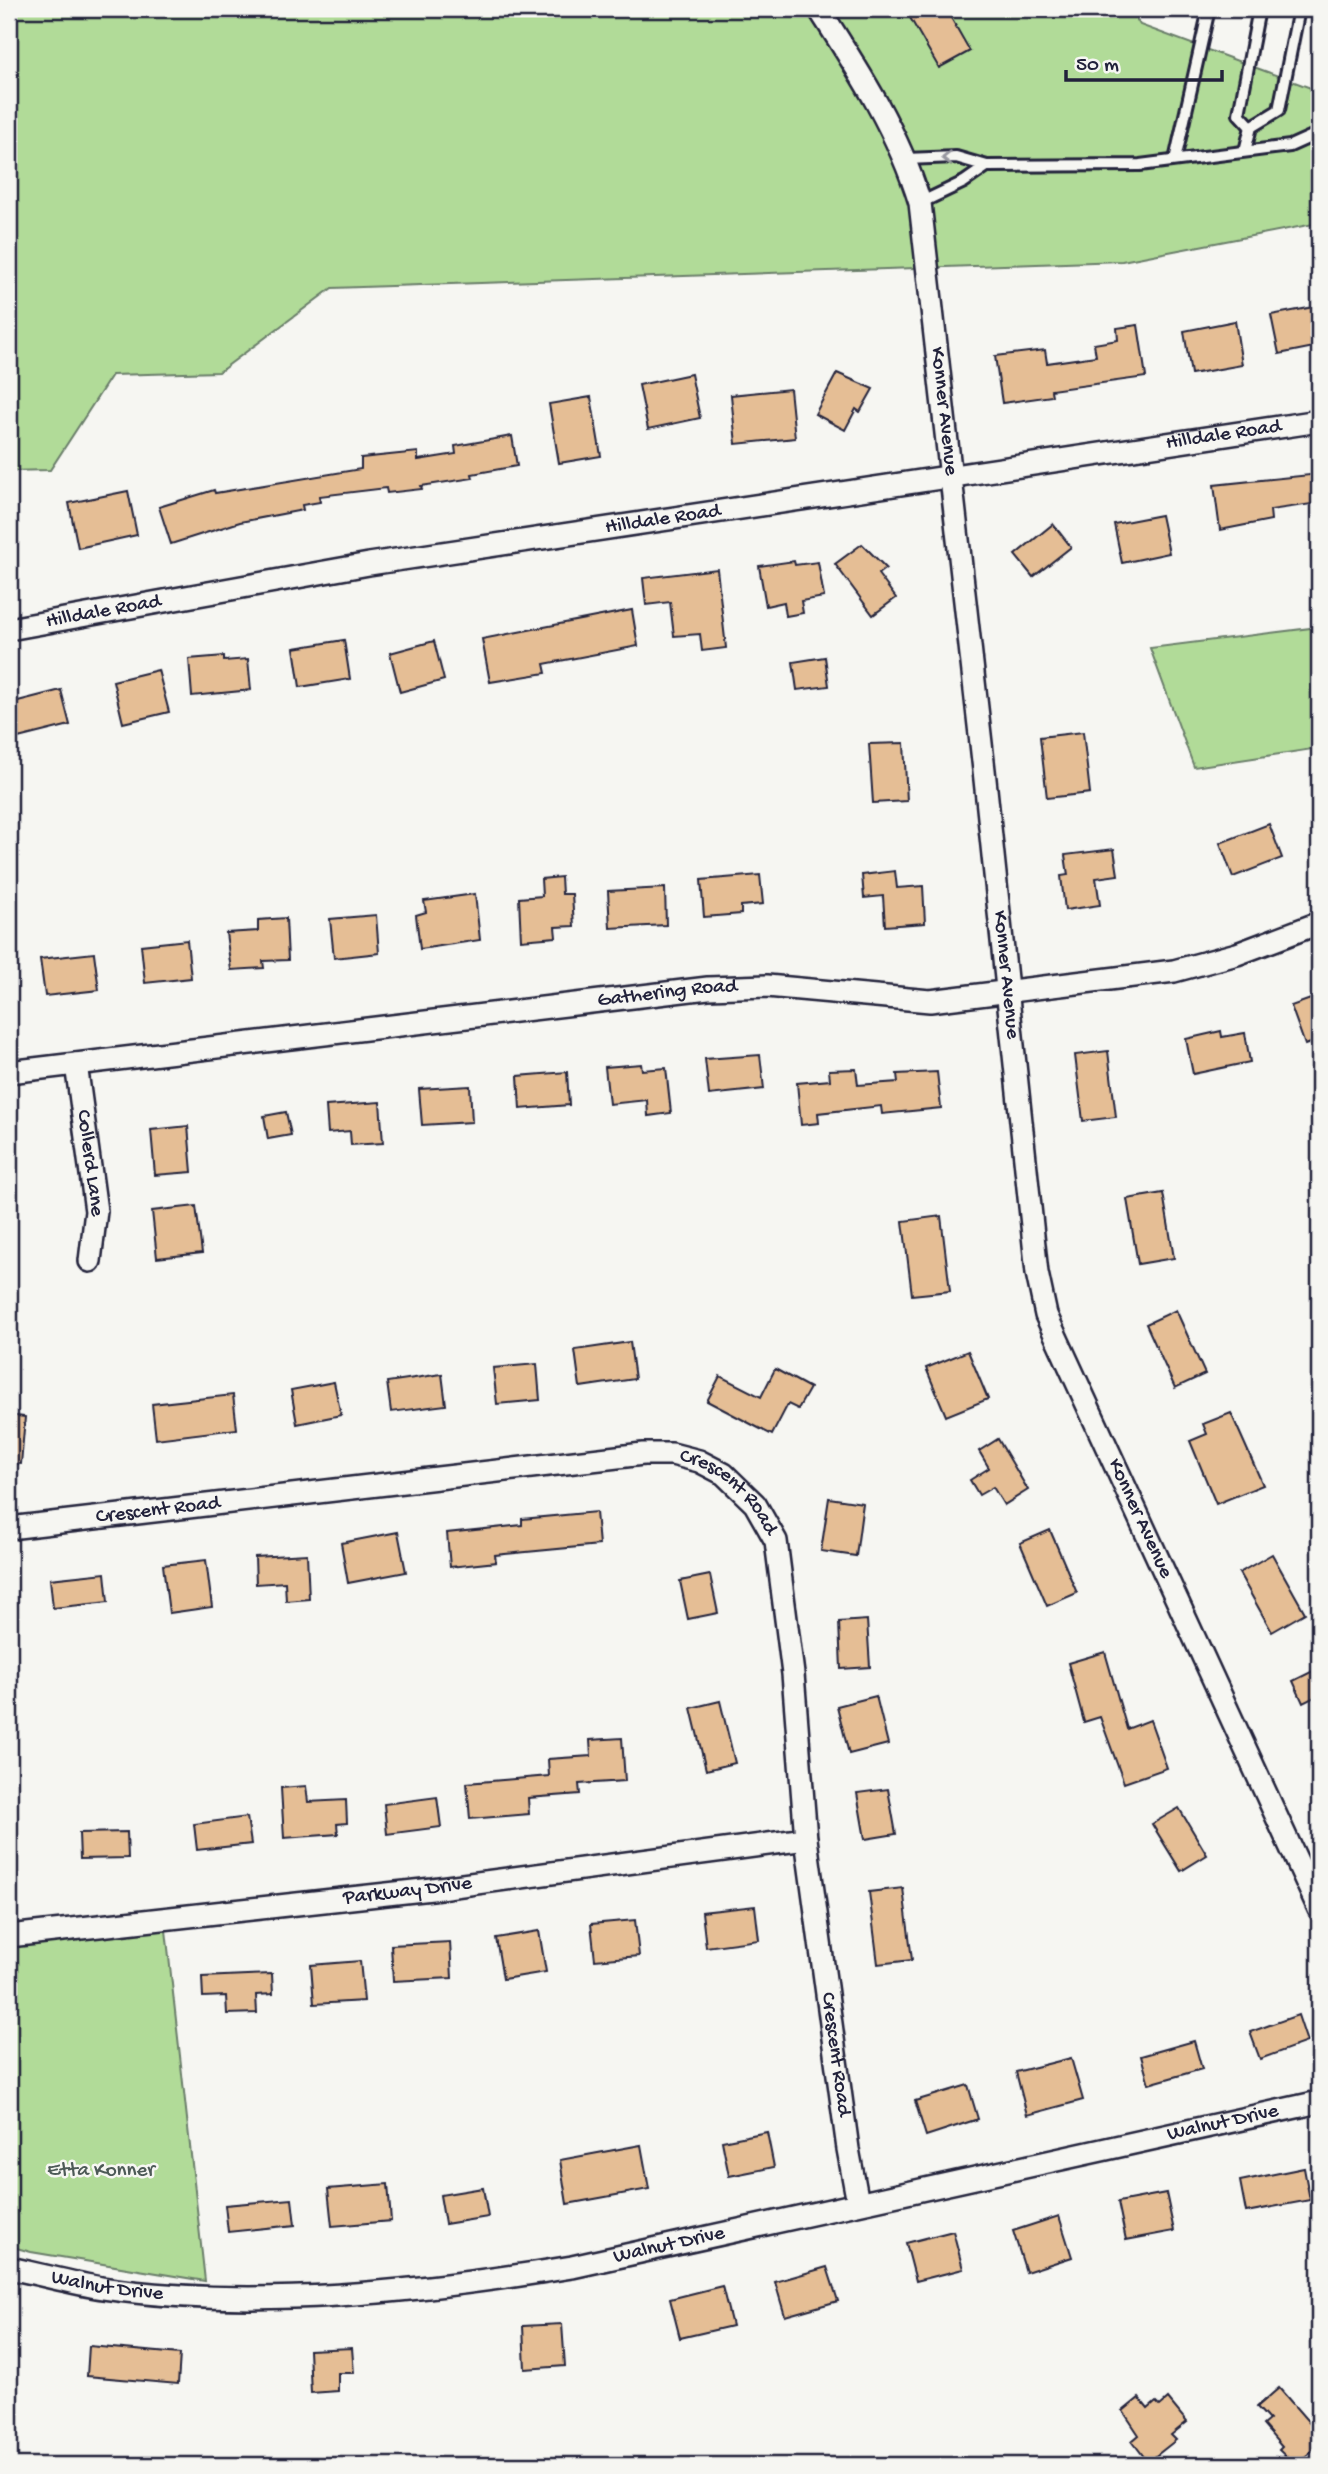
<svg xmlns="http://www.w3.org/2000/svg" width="1328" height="2474" font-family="'Gochi Hand',sans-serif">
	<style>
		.green { fill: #b1db98; stroke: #6a7e6a; stroke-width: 2 }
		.building { fill: #e5be95; stroke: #22223b; stroke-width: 2 }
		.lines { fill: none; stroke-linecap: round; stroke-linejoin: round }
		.lane-casing { stroke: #22223b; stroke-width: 16 }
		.street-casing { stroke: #22223b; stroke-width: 26 }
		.lane { stroke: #f6f6f2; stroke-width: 10 }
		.street { stroke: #f6f6f2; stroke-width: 21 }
		.oneway { stroke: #9797a0 }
		.labels { text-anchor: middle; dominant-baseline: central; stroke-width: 5; stroke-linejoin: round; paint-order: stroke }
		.street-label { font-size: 21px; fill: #22223b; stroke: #f6f6f2 }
		.park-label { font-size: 21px; fill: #4d5a57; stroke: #f6f6f2 }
	</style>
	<rect width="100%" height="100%" fill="#f6f6f2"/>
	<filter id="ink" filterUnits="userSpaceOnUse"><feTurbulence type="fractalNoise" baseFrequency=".0143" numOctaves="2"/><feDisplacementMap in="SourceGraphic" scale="14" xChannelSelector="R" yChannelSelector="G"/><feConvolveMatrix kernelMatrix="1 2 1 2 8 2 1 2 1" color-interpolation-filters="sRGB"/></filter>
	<g filter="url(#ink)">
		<g class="green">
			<path d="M9,9h1121l10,16 179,66v132l-197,38 -790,27 -113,84 -107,3 -62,95 -41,1z"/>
			<path d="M1319,627v121l-125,19 -44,-119z"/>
			<path d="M166,1930l39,351 -174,-29 -22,-6v-299l94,-13z"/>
		</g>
		<g class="building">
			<path d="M905,9h41l24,42 -31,17z"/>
			<path d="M1319,306v40l-40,8 -8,-39z"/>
			<path d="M1235,321l7,44 -51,9 -7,-43z"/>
			<path d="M1138,325l8,52 -95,13 1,6 -50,7 -7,-47 50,-6 2,13 49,-7 -2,-12 24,-4 -1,-12z"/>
			<path d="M837,373l36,16 -13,23 -4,-3 -11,21 -30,-16z"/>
			<path d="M691,374l9,44 -52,11 -9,-44z"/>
			<path d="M790,389l5,49 -59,6 -5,-49z"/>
			<path d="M591,397l10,59 -42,7 -10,-59z"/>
			<path d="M512,436l5,30 -45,8 1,4 -52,8 1,3 -35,4 -1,-5 -67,8 1,6 -18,3 1,5 -63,12 -69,22 -12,-37 55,-17 1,3 146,-24v-11l57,-6v8l38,-6 -1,-8z"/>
			<path d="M1319,474v29l-49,7 1,10 -51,10 -6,-45z"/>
			<path d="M128,491l9,44 -59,13 -9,-45z"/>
			<path d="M1161,515l8,38 -47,10 -8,-39z"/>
			<path d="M1053,524l18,23 -38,30 -18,-22z"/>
			<path d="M862,544l24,24 -8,6 18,24 -23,17 -38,-51z"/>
			<path d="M794,561l1,4 23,-3 6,35 -23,4 2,12 -17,3 -2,-14 -18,4 -7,-40z"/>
			<path d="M717,569l9,79 -24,3 -2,-17 -26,2 -4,-34 -24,3 -3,-27z"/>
			<path d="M632,610l6,36 -94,18 2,9 -56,9 -8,-43z"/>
			<path d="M344,640l6,39 -50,8 -6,-39z"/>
			<path d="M434,641l10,39 -44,12 -10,-39z"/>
			<path d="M224,656v5l24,-2 3,31 -59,6 -3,-37z"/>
			<path d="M825,657l4,29 -32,4 -4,-28z"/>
			<path d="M158,670l11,42 -46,11 -10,-42z"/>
			<path d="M61,690l9,35 -52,13 -8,-35z"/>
			<path d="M1083,732l7,61 -43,5 -7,-61z"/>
			<path d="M904,743l3,58 -34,2 -4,-59z"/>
			<path d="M1269,824l13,34 -49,19 -13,-34z"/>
			<path d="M1114,849l4,26 -22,3 4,27 -35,5 -4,-34 7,-1 -3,-20z"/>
			<path d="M895,871l2,17 26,-2 2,37 -40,3 -2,-30 -19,2 -2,-23z"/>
			<path d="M760,875l3,29 -22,2v8l-37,3 -3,-37z"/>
			<path d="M561,877l1,17h10l2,32 -19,1 1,10 -35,3 -2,-42 23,-2 -1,-17z"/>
			<path d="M665,888l1,37 -56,3 -2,-37z"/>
			<path d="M475,894l5,46 -60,9 -4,-34 10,-3 -2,-11z"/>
			<path d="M376,915l3,38 -45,5 -4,-39z"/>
			<path d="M286,918l2,42 -25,1 1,7 -33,2 -5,-37 32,-2v-11z"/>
			<path d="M187,940l4,38 -46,5 -4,-38z"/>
			<path d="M94,953l5,37 -54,6 -5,-37z"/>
			<path d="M1319,996v44l-14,5 -14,-39z"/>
			<path d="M1221,1031l1,6 23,-4 5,29 -57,12 -7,-35z"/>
			<path d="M1108,1051l8,66 -33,4 -8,-66z"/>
			<path d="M760,1055l4,34 -55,6 -4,-36z"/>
			<path d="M641,1064l1,6 24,-2 5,45 -23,3 -1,-16 -38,4 -4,-37z"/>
			<path d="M856,1069l2,16 40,-3 -1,-8 40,-2 4,36 -59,6 -1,-8 -63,7 1,10 -18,2 -4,-42 33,-3 -1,-10z"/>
			<path d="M567,1072l2,33 -49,4 -2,-33z"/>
			<path d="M470,1086l2,36 -50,3 -3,-36z"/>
			<path d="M380,1102l3,41 -32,2 -1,-14 -22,2 -2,-27z"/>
			<path d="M286,1112l5,23 -23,4 -4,-23z"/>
			<path d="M188,1126l4,46 -37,3 -4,-45z"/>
			<path d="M1163,1193l11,65 -36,6 -11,-65z"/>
			<path d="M196,1206l6,47 -45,5 -5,-47z"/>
			<path d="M941,1216l9,75 -38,4 -9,-74z"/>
			<path d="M1176,1310l29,64 -30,14 -29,-64z"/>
			<path d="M630,1342l5,37 -55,8 -5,-37z"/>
			<path d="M968,1351l20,48 -42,17 -20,-48z"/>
			<path d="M537,1364l3,36 -43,4 -4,-36z"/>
			<path d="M775,1369l35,19 -12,21 -10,-5 -16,31 -65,-34 13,-25 41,21z"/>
			<path d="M442,1374l4,31 -55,7 -4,-30z"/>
			<path d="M334,1382l7,33 -44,9 -6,-34z"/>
			<path d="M233,1395l4,34 -81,10 -4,-35z"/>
			<path d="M1231,1413l32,72 -47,19 -26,-63 17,-7 -4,-10z"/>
			<path d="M9,1415l16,2 -4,47 -12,-1z"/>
			<path d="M998,1439l30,51 -24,15 -11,-18 -14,8 -9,-15 19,-12 -10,-17z"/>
			<path d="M829,1498l34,5 -7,53 -35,-5z"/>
			<path d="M596,1512l3,33 -104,10 1,7 -46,5 -3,-34 75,-8v-6z"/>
			<path d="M1050,1530l27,63 -30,13 -27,-63z"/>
			<path d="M398,1532l8,40 -58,11 -7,-40z"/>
			<path d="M307,1554l2,45 -23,2 -1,-19 -29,2 -1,-27z"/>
			<path d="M1272,1554l33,59 -33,19 -33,-59z"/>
			<path d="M206,1560l6,47 -43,6 -6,-48z"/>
			<path d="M105,1573l3,29 -55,6 -3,-29z"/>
			<path d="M710,1575l8,38 -30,6 -8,-38z"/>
			<path d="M867,1620l3,47 -29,2 -2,-47z"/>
			<path d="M1105,1652l22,77 23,-9 17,48 -43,15 -24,-66 -16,5 -16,-59z"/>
			<path d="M1319,1668v27l-16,8 -10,-22z"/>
			<path d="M876,1696l12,48 -39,10 -12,-48z"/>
			<path d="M720,1701l15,62 -29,7 -15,-62z"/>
			<path d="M622,1738l3,43 -46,3 1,10 -52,4 1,16 -59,5 -3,-36 82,-7 -1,-17 43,-3 -1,-16z"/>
			<path d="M306,1786l2,16 38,-2 1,23 -10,1 1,10 -54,4 -3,-50z"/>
			<path d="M888,1789l8,45 -31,5 -8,-46z"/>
			<path d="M437,1797l4,30 -54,7 -3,-30z"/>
			<path d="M1179,1808l28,47 -26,16 -29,-47z"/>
			<path d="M247,1817l4,27 -54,6 -3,-26z"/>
			<path d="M127,1832l1,26 -48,1 -1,-26z"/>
			<path d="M903,1888l9,72 -34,4 -9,-72z"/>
			<path d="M755,1906l4,34 -53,7 -4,-35z"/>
			<path d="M635,1920l4,36 -44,4 -4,-36z"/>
			<path d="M539,1931l7,41 -43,7 -7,-41z"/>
			<path d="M450,1942l2,36 -59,3 -2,-36z"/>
			<path d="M360,1961l4,40 -50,3 -3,-39z"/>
			<path d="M272,1974l1,20 -17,1 1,18 -30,1 -1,-18 -23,1 -1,-20z"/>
			<path d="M1298,2015l9,27 -47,17 -10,-27z"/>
			<path d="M1194,2041l8,28 -53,15 -8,-28z"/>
			<path d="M1071,2058l12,42 -56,15 -11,-43z"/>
			<path d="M968,2085l10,34 -52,17 -11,-35z"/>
			<path d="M767,2132l7,35 -45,9 -7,-35z"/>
			<path d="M641,2145l8,44 -82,15 -7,-44z"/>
			<path d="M1304,2168l6,32 -64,12 -6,-31z"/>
			<path d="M388,2184l3,37 -59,5 -4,-37z"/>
			<path d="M483,2188l5,29 -43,7 -5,-29z"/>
			<path d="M1166,2193l8,38 -48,9 -8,-38z"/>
			<path d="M292,2199l3,26 -67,7 -3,-27z"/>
			<path d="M1059,2216l13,41 -46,15 -13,-41z"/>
			<path d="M953,2231l10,38 -47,12 -10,-38z"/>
			<path d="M827,2267l11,34 -53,15 -10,-34z"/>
			<path d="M722,2286l10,40 -52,12 -10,-39z"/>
			<path d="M562,2324l3,42 -40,3 -2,-43z"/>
			<path d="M89,2346l91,8 -2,30 -91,-8z"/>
			<path d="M352,2348l2,25h-16v18l-27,2 -2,-43z"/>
			<path d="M1279,2388l40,46 -7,5 6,7 -23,19 -16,-15 3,-3 -19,-22 6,-5 -12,-13z"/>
			<path d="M1139,2398l9,11 8,-7 4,4 8,-7 19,23 -16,13 5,5 -28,22 -16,-21 7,-6 -16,-24z"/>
		</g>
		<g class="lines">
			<g class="lane-casing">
				<g id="lane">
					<path d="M1251,127l-12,-13 20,-105"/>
					<path d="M1245,151l6,-24 28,-17 20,-101"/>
					<path d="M906,159l50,-2 31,9 153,-1 150,-19 29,-13"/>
					<path d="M1175,160l34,-151"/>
					<path d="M920,203l44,-21 23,-16"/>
				</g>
			</g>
			<g class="street-casing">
				<g id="street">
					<path id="s1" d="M819,9c40,62 79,122 101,194l64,567 53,503 9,42 273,594"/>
					<path id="s2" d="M9,629l360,-65 950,-143"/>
					<path id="s3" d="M76,1064l20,147 -6,50"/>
					<path id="s4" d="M9,1072l699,-84 59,-2 163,15 244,-30 63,-17 82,-31"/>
					<path id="s5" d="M9,1528l634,-74h29l27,7 25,13 31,30 21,37 17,133 13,165 42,310 10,54"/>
					<path id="s6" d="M9,1936l423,-47 374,-50"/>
					<path id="s7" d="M9,2268c31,6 62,15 93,20 152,22 319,4 470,-21l747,-165"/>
				</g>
			</g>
			<use href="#lane" class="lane"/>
			<use href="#street" class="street"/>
		</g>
		<defs><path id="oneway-chevron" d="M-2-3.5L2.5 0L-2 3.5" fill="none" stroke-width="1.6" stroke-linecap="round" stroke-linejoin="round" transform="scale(1.75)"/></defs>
		<use class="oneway" href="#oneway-chevron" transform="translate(947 158) rotate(179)"/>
	</g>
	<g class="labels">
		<g class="street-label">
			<text stroke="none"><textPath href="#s1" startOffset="429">Konner Avenue</textPath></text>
			<text stroke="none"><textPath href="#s2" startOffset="1230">Hilldale Road</textPath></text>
			<text stroke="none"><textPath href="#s2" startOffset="663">Hilldale Road</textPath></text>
			<text stroke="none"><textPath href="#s2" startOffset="96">Hilldale Road</textPath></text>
			<text stroke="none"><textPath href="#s1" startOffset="996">Konner Avenue</textPath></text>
			<text stroke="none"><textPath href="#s4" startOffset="663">Gathering Road</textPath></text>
			<text stroke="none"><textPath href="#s3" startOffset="100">Collerd Lane</textPath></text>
			<text stroke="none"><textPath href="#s5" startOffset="738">Crescent Road</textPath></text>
			<text stroke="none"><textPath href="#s5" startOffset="150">Crescent Road</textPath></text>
			<text stroke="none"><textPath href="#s1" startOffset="1563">Konner Avenue</textPath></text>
			<text stroke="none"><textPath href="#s6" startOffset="401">Parkway Drive</textPath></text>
			<text stroke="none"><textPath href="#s5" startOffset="1326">Crescent Road</textPath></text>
			<text stroke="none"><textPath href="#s7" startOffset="1234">Walnut Drive</textPath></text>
			<text stroke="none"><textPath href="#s7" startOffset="667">Walnut Drive</textPath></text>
			<text stroke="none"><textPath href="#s7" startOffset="100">Walnut Drive</textPath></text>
		</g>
		<g class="park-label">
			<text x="101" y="2171">Etta Konner</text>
		</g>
	</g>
	<rect width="1328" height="2474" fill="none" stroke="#f6f6f2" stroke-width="35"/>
	<rect x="18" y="18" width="1293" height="2439" fill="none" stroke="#22223b" stroke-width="2.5" filter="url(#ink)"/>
	<path d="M1066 70v10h156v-10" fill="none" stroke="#22223b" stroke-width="3.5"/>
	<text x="1076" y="70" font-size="21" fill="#22223b" stroke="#f6f6f2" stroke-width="5" paint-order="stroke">50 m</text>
</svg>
